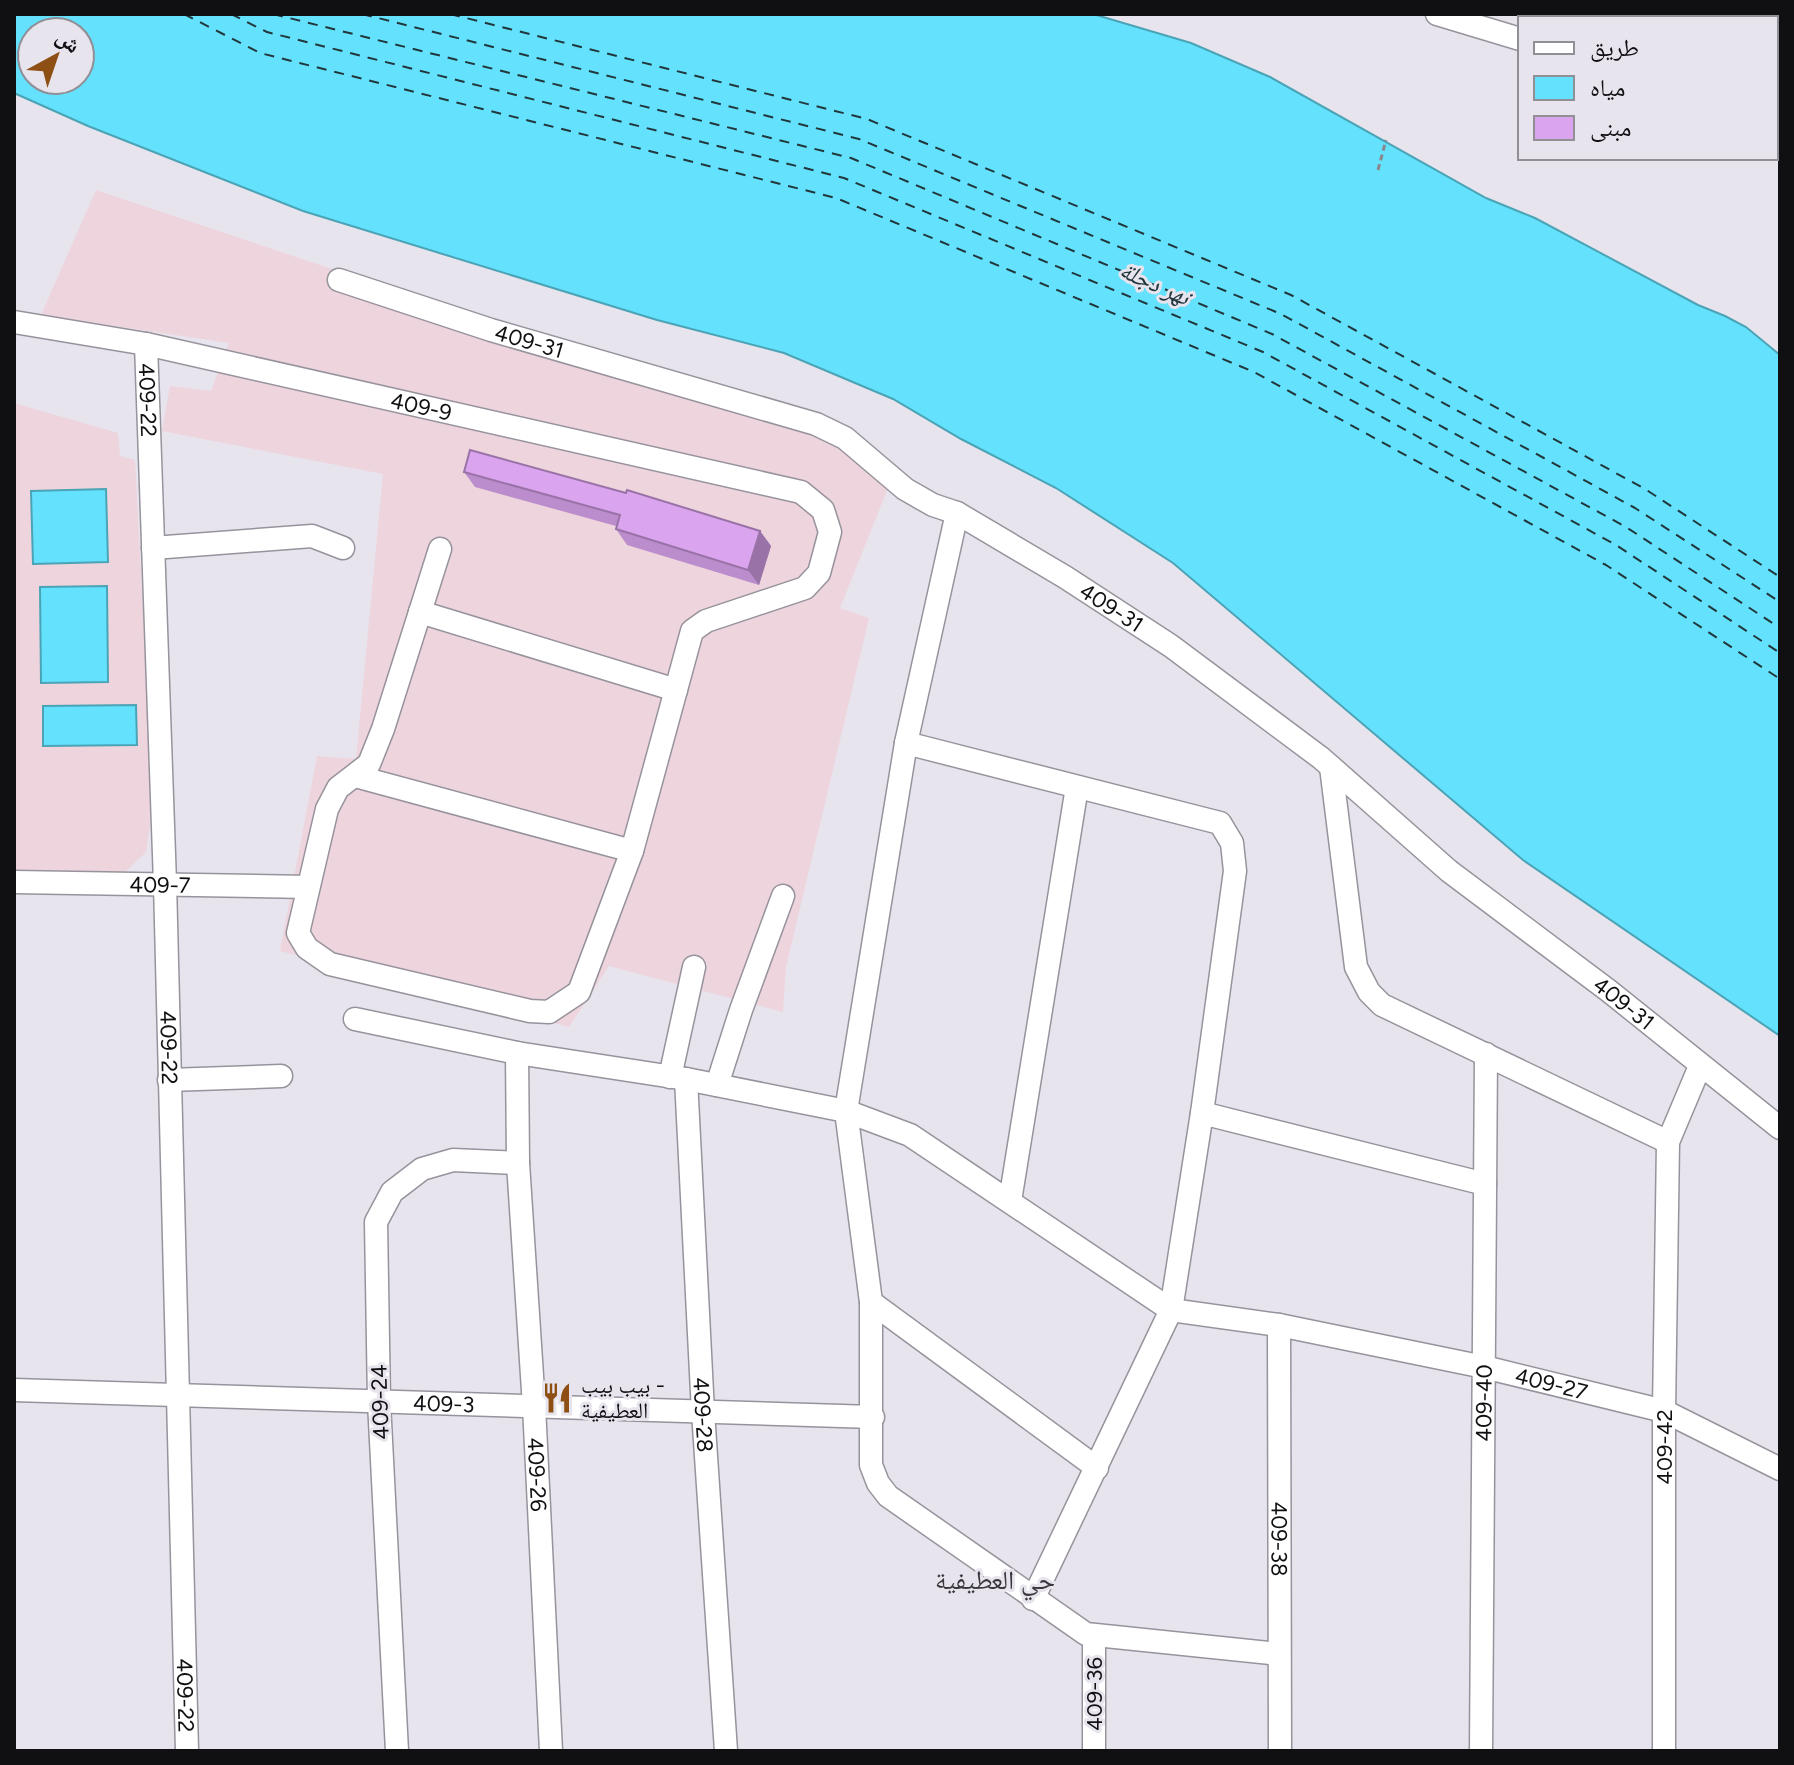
<svg xmlns="http://www.w3.org/2000/svg" width="1794" height="1765" font-family="Figtree,'Noto Naskh Arabic',sans-serif">
	<style>
		.industrial { fill: #eed4dc }
		.water { fill: #64e2fd; stroke: #4ba3b6; stroke-width: 2; fill-rule: evenodd }
		.lines { fill: none; stroke-linecap: round; stroke-linejoin: round }
		.ferry { stroke: #21373c; stroke-width: 2; stroke-dasharray: 10 8; stroke-linecap: butt }
		.minor-casing { stroke: #97939c; stroke-width: 25 }
		.path { stroke: #89868d; stroke-width: 3; stroke-dasharray: 6 4; stroke-linecap: butt }
		.minor { stroke: #fff; stroke-width: 22 }
		.wall { fill: #bc8dcd }
		.shaded-wall { fill: #9973a7 }
		.building { fill: #dba4ee; stroke: #9973a7; stroke-width: 2 }
		.labels { text-anchor: middle; dominant-baseline: central; stroke-width: 6; stroke-linejoin: round; paint-order: stroke }
		.street-label { font-size: 22px; fill: #100f12; stroke: #e7e4ee }
		.poi-label { font-size: 22px; fill: #100f12; stroke: #e7e4ee; text-anchor: start }
		.water-label { font-size: 24px; font-style: italic; fill: #21373c; stroke: #e7e4ee }
		.quarter-label { font-size: 26px; fill: #3a383f; stroke: #e7e4ee }
	</style>
	<rect width="100%" height="100%" fill="#e7e4ee"/>
	<g class="industrial">
		<path d="M96,190l740,248 52,50 -48,120 29,10 -83,349 -3,45 -174,-46 -40,61 -289,-76 37,-195 39,3 27,-285 -221,-43 8,-45 41,5 18,-48 -188,-28z"/>
		<path d="M14,403l104,30 2,23 15,4 18,343 -7,49 -21,20 -111,-1z"/>
	</g>
	<g class="water">
		<path d="M14,14h1079l98,29 79,34 216,121 49,20 163,87 27,11 21,11 34,28v681l-257,-176 -350,-297 -117,-75 -95,-49 -68,-40 -109,-46 -127,-33 -354,-109 -215,-85 -74,-33zM32,32h48v48h-48z"/>
		<path d="M106,489l2,73 -75,2 -2,-73z"/>
		<path d="M107,586l1,96 -67,1 -1,-96z"/>
		<path d="M136,705l1,40 -94,1v-40z"/>
	</g>
	<g class="lines">
		<g class="ferry">
			<path d="M184,14l76,39 576,145 418,174 352,193 174,114"/>
			<path d="M231,14l36,18 577,146 419,174 353,193 164,108"/>
			<path d="M273,14l578,144 421,176 354,193 154,101"/>
			<path d="M362,14l497,125 422,175 354,194 145,94"/>
			<path d="M450,14l417,105 424,176 354,194 135,88"/>
		</g>
		<g class="minor-casing">
			<g id="minor">
				<path d="M1437,14l83,25"/>
				<path d="M1731,14l10,4"/>
				<path d="M1776,32l4,1"/>
				<path id="s1" d="M339,280l152,50 325,94 29,14 60,51 28,16 24,8 108,64 106,69 150,112 128,113 160,120 171,137"/>
				<path id="s2" d="M14,322l132,22 655,148 22,18 7,22 -11,41 -14,15 -99,33 -14,10 -60,220 -53,141 -30,20 -19,-1 -200,-47 -23,-16 -9,-15 29,-124 11,-21 31,-24 14,-35 57,-180"/>
				<path id="s3" d="M146,344l19,539 22,868"/>
				<path d="M957,513l-51,230 -60,368 25,191v163l7,18 10,13 198,138 193,20"/>
				<path d="M153,548l159,-12 31,12"/>
				<path d="M420,612l256,78"/>
				<path d="M906,743l314,80 12,20 3,28 -33,242 -31,197 -138,289"/>
				<path d="M1331,767l25,200 13,25 13,13 286,137"/>
				<path d="M355,776l277,75"/>
				<path id="s4" d="M14,882l294,5"/>
				<path id="s5" d="M355,1019l162,34 169,26 160,32 64,24 261,175 108,15 205,42 180,44 116,58"/>
				<path id="s6" d="M517,1053l1,110 16,243 17,345"/>
				<path d="M670,1077l24,-110"/>
				<path id="s7" d="M686,1079l17,333 23,339"/>
				<path d="M169,1080l112,-4"/>
				<path d="M717,1085l24,-75 42,-114"/>
				<path d="M1202,1113l283,71"/>
				<path d="M1010,1201l67,-414"/>
				<path d="M871,1302l226,166"/>
				<path id="s8" d="M1279,1325l1,426"/>
				<path id="s9" d="M14,1390l859,27"/>
				<path d="M1094,1637v114"/>
				<path d="M397,1751l-18,-349 -3,-180 16,-30 30,-23 31,-9 65,3"/>
				<path id="s10" d="M1481,1751l5,-697"/>
				<path id="s11" d="M1664,1751v-340l4,-269 32,-76"/>
			</g>
		</g>
		<path class="path" d="M1378,170l8,-30"/>
		<use href="#minor" class="minor"/>
	</g>
	<path class="wall" d="M464,472l296,59 11,15 -12,39 -132,-40 -11,-16v-3l-141,-39z"/>
	<path class="shaded-wall" d="M760,531l11,15 -12,39 -11,-15z"/>
	<path class="building" d="M470,450l156,43 1,-3 133,41 -12,39 -132,-41 4,-14 -156,-43z"/>
	<defs>
		<g id="restaurant-bare" transform="scale(2.4)"><path d="M-5-6h1v4h1v-4h1v4h1v-4h1v5L-1.5 .5V6h-2V.5L-5-1ZM5-6V6H3V1.5H1.5Q1.5-4 5-6Z" fill="#8d4f14" stroke="#e7e4ee" stroke-width="2.5" paint-order="stroke"/></g>
	</defs>
	<g fill-rule="evenodd">
		<use href="#restaurant-bare" x="557" y="1398"/>
	</g>
	<g class="labels">
		<g class="street-label">
			<text stroke="none"><textPath href="#s1" startOffset="200">409-31</textPath></text>
			<text stroke="none"><textPath href="#s3" startOffset="56">409-22</textPath></text>
			<text stroke="none"><textPath href="#s2" startOffset="416">409-9</textPath></text>
			<text stroke="none"><textPath href="#s1" startOffset="848">409-31</textPath></text>
			<text stroke="none"><textPath href="#s4" startOffset="146">409-7</textPath></text>
			<text stroke="none"><textPath href="#s1" startOffset="1496">409-31</textPath></text>
			<text stroke="none"><textPath href="#s3" startOffset="704">409-22</textPath></text>
			<text stroke="none"><textPath href="#s5" startOffset="1270">409-27</textPath></text>
			<text transform="translate(380 1402) rotate(-92)">409-24</text>
			<text stroke="none"><textPath href="#s10" startOffset="348">409-40</textPath></text>
			<text stroke="none"><textPath href="#s9" startOffset="430">409-3</textPath></text>
			<text stroke="none"><textPath href="#s7" startOffset="336">409-28</textPath></text>
			<text stroke="none"><textPath href="#s11" startOffset="304">409-42</textPath></text>
			<text stroke="none"><textPath href="#s6" startOffset="422">409-26</textPath></text>
			<text stroke="none"><textPath href="#s8" startOffset="214">409-38</textPath></text>
			<text transform="translate(1094 1694) rotate(-90)">409-36</text>
			<text stroke="none"><textPath href="#s3" startOffset="1352">409-22</textPath></text>
		</g>
		<g class="poi-label">
			<text x="581" y="1385">بيب بيب -<tspan x="581" dy="25">العطيفية</tspan></text>
		</g>
		<g class="water-label">
			<text transform="translate(1155 283) rotate(24)">نهر دجلة</text>
		</g>
		<g class="quarter-label">
			<text x="995" y="1580">حي العطيفية</text>
		</g>
	</g>
	<rect width="1794" height="1765" fill="none" stroke="#100f12" stroke-width="32"/>
	<rect x="1518" y="16" width="260" height="144" fill="#e7e4ee" stroke="#918f96" stroke-width="2"/>
	<rect x="1534" y="42" width="40" height="12" fill="#ffffff" stroke="#918f96" stroke-width="2"/>
	<text x="1590" y="56" font-size="24" fill="#100f12">طريق</text>
	<rect x="1534" y="76" width="40" height="24" fill="#64e2fd" stroke="#918f96" stroke-width="2"/>
	<text x="1590" y="96" font-size="24" fill="#100f12">مياه</text>
	<rect x="1534" y="116" width="40" height="24" fill="#dba4ee" stroke="#918f96" stroke-width="2"/>
	<text x="1590" y="136" font-size="24" fill="#100f12">مبنى</text>
	<g transform="translate(56 56) rotate(40)"><circle r="38" fill="#e7e4ee" stroke="#918f96" stroke-width="2"/>
	<path d="M0-6L14 30L0 20L-14 30Z" fill="#8d4f14"/>
	<text y="-12" font-size="22" font-weight="bold" text-anchor="middle" fill="#100f12">ش</text>
	</g>
</svg>
